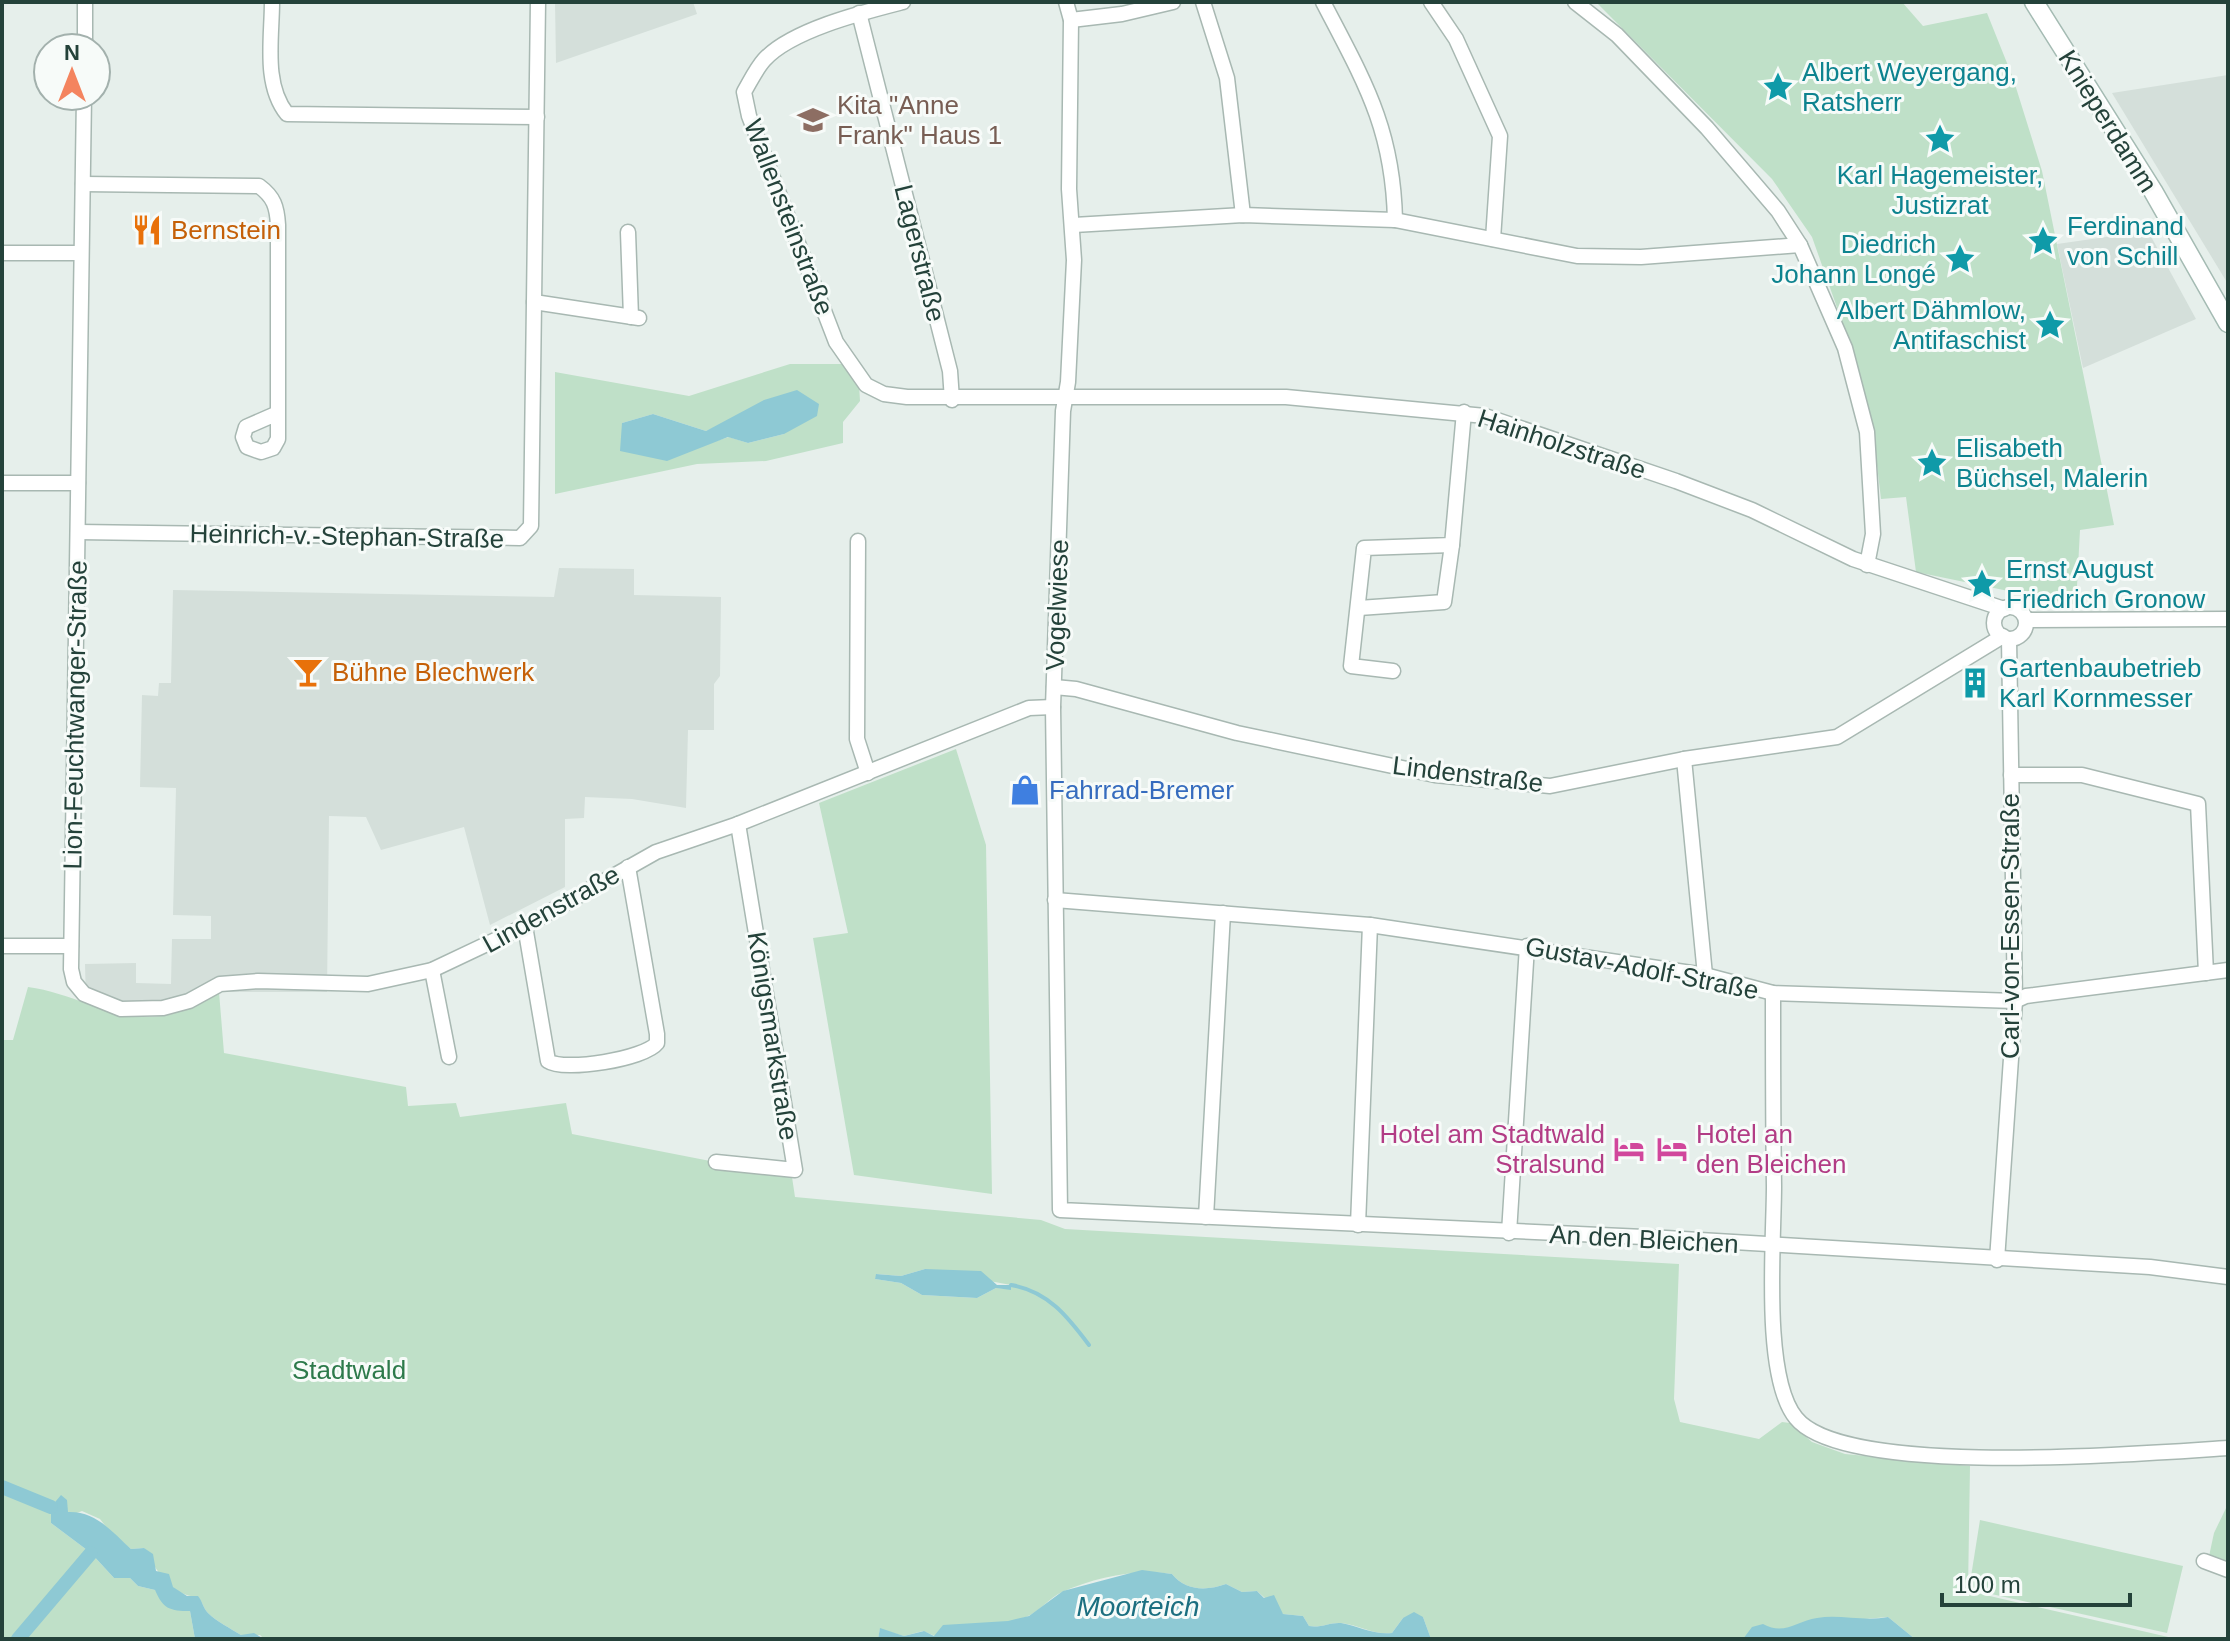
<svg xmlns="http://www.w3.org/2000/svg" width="2230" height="1641" font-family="Arial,sans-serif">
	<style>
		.built { fill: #d4dfda }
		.green { fill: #bfe0c8; fill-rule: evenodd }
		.water { fill: #8ec9d4 }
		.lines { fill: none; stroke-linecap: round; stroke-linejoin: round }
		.stream { stroke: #8ec9d4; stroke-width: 4 }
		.canal { stroke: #8ec9d4; stroke-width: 14 }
		.street-casing { stroke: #a8b8b2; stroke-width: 17 }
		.secondary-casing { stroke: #a4bbb3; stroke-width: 21 }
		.street { stroke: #fff; stroke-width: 14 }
		.secondary { stroke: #fff; stroke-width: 18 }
		.labels { text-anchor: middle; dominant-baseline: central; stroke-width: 6; stroke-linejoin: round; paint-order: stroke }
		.culture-label { font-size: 26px; fill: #0d838f; stroke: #f7fbf9; text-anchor: start }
		.education-label { font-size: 26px; fill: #785e54; stroke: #f7fbf9; text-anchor: start }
		.street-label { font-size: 26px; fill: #24423a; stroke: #f7fbf9 }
		.food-label { font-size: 26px; fill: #c56008; stroke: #f7fbf9; text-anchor: start }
		.shop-label { font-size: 26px; fill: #366cbe; stroke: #f7fbf9; text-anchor: start }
		.hotel-label { font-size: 26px; fill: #b23c85; stroke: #f7fbf9; text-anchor: end }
		.park-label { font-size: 26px; fill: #2d7a4b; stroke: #f7fbf9 }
		.water-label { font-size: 28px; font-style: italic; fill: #1c6f80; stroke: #f7fbf9 }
	</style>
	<rect width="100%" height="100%" fill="#e6efeb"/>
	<g class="built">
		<path d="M555,2h138l4,12 -141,49z"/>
		<path d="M2228,75v209l-116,-191z"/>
		<path d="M2148,231l48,88 -113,49 -26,-124z"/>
		<path d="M559,568l75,1v26l87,2 -1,79 -6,8v46h-26l-2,78 -54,-9 -47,-2 -1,21 -19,1v68l-75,38 -26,-98 -83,23 -15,-33 -37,-1 -2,176h-113l-28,20 -26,5 -50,-5 -24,-9 -1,-39 51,-1v20l35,1 1,-45h39v-23l-38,-1 3,-127 -36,-1 2,-92 16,1 1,-13h12l2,-93 381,7z"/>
	</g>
	<g class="green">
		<path d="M1596,2h306l21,24 64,-13 26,65 29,93 72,354 -34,5 -4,75 -160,-33 -10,-75 -25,2 -8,-68 -22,-84 -39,-110 -40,-58z"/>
		<path d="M790,364h52l17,20 1,17 -17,21v21l-77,18 -69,3 -142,30v-122l134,24zM653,414l53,17 30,-13 48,16 -36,9 -19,-6 -26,8 -81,-22z"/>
		<path d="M956,749l30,96 6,349 -138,-19 -41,-237 35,-5 -29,-130z"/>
		<path d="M28,987c46,6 87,35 134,29 28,-3 39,-22 57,-24l5,61 182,34 2,19 48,-3 4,14 106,-14 6,31 220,43 3,20 246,23 24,9 614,35 -5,135 6,23 79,17 23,-17 8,1 22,19 33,12 125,12 -2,125 209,48h-262l-27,-22 -82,7 -63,15h-312l-8,-22 -20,1 -11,15c-19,2 -33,-8 -51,-10 -10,-1 -20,5 -32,3l-6,-10 -20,-2 -26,-23 -15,1 -16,-8c-19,7 -41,7 -54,-10 -37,-5 -76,3 -110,18 -13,6 -23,20 -36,25 -31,11 -62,3 -91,19l-12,-5 -19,5 -24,-7 -2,10h-614l-4,-4h-19c-11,-7 -24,-13 -33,-22 -5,-5 -5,-11 -10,-16 -27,-1 -42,-27 -54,-49l-13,1 -21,-17 -10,-13 -18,-8 -31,12 40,30 23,25h16l8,8 17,4 35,21 5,28h-193v-599h11zM925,1269l86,16 -1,4 -14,-1 -19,10 -55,-3 -21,-12 -26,-4 2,-5 24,2z"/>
		<path d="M2228,1504v64l-20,-7 6,-28z"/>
		<path d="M1980,1520l203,46 -16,67 -198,-44z"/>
	</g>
	<g class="water">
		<path d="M797,390l22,14 -2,12 -33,18 -36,9 -20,-6 -61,24 -47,-10 2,-28 31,-9 53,17 58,-31z"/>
		<path d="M925,1269l56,2 16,14h14v5l-15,-2 -19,10 -55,-3 -21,-12 -26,-4 1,-5 25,2z"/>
		<path d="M61,1495l6,5 1,12c28,-1 43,19 63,37l13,-1 9,6 3,17 13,3 4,13 14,9h11c5,6 5,12 10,17 9,9 22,15 33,22l13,-2 10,6h-69l-5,-28c-20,0 -27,-2 -35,-21l-17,-4 -8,-8h-16l-23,-25 -40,-30v-16z"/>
		<path d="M1142,1570l30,4c13,17 35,17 54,10l16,8 15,-1 7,7 10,-3 9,19 20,2 6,10c12,2 22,-4 32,-3 18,3 32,12 51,10l11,-15 11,-6 9,5 8,22h-553l2,-11 24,8 20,-5 10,5 9,-11 65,-4 21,-5 34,-25z"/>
		<path d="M1888,1617l27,22h-172l9,-12 11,-3c21,12 34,-3 54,-6 23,-4 47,4 71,-1z"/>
	</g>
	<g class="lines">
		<path class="stream" d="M1011,1285c37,6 57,32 78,60"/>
		<g class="canal">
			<path d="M2,1487l49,20"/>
			<path d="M18,1639l73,-86"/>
		</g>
		<g class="street-casing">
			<g id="street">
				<path d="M272,2c0,36 -9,82 15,112l250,3"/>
				<path d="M903,2c-39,10 -112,28 -139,58 -8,9 -14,22 -20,32l5,24 87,226 30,43 18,9 23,3h379l199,19 191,65 76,29 101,49 151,50"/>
				<path d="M1066,2l5,18 -2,169 5,71 -6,122 -5,29 -10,296 7,503 606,28 484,29 78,10"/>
				<path d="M1203,2l24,76 16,137"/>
				<path d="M1323,2c41,79 70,126 72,218"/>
				<path d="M1431,2l25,37 44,97 -7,103"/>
				<path d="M1575,2l42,33 90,93 71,83 22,34 45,103 22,84 6,102 -6,31"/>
				<path d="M859,13l91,358 2,29"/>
				<path d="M1071,20l51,-6 51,-12"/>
				<path d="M85,48v-46"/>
				<path d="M84,96l-13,873 3,13 10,12 37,15 42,-1 26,-7 31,-17 38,-3 110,3 64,-14 93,-44 131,-74 82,-28 291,-116 24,-1"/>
				<path d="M83,184l176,2c15,11 18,21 19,39v188l-32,14 -3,10 4,10 14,5 12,-4 5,-9v-26"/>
				<path d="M1074,225l169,-10 152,5 182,36 64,1 159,-12"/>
				<path d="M628,232l3,85"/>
				<path d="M2,253h79"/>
				<path d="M534,302l105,16"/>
				<path d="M2,483h76"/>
				<path d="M78,532l442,6 11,-12 7,-524"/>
				<path d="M858,541l-1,198 11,34"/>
				<circle cx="2010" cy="623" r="16"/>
				<path d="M1359,608l85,-6 8,-57"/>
				<path d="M2026,620l202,-1"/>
				<path d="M1393,671l-42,-5 13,-118 88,-3 12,-133"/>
				<path d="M1054,687l22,2 161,44 198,42 115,11 134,-27 153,-22 166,-101"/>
				<path d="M1684,759l21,216"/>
				<path d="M2011,775h71l116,29 8,169"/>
				<path d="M1055,900l315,25 335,50 68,18 242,8 11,-5 202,-26"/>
				<path d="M525,926l23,135c16,11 97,-2 109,-18v-9l-29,-167"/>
				<path d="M2,946h69"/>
				<path d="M432,970l17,87"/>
				<path d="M1773,993c0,64 0,129 1,193 0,54 -12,191 22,232 49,61 352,35 432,30"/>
				<path d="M716,1162l79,8 -57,-346"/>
				<path d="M1206,1217l17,-304"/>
				<path d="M1358,1225l12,-300"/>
				<path d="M1509,1233l18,-287"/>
				<path d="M1997,1260l18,-259 -6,-362"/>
				<path d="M2204,1561l24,9"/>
			</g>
		</g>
		<g class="secondary-casing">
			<path id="secondary" d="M2034,2l119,189 75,132"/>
		</g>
		<use href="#street" class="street"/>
		<use href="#secondary" class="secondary"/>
	</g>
	<defs>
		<g id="sight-bare" transform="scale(2.4)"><path d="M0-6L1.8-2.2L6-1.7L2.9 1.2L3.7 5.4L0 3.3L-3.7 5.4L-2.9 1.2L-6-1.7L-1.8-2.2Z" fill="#0f9aa8" stroke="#f7fbf9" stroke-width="2.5" paint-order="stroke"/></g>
		<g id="school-bare" transform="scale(2.4)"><path d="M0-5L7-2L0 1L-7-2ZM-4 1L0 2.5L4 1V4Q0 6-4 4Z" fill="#8d6e63" stroke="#f7fbf9" stroke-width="2.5" paint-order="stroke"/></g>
		<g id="restaurant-bare" transform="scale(2.4)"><path d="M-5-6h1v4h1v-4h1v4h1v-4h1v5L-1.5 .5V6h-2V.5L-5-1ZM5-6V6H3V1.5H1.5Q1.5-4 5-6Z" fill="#e8710a" stroke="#f7fbf9" stroke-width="2.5" paint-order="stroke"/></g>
		<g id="bar-bare" transform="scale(2.4)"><path d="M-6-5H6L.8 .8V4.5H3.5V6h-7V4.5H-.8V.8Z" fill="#e8710a" stroke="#f7fbf9" stroke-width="2.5" paint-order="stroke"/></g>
		<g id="building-bare" transform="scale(2.4)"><path d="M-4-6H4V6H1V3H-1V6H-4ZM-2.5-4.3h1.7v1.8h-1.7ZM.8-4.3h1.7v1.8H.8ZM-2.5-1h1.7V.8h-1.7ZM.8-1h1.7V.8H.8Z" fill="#0f9aa8" stroke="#f7fbf9" stroke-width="2.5" paint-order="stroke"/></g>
		<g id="shop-bare" transform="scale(2.4)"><path d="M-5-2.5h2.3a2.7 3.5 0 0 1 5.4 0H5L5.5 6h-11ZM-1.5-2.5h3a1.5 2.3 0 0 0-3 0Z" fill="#3f7fe0" stroke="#f7fbf9" stroke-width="2.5" paint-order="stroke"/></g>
		<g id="hotel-bare" transform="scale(2.4)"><path d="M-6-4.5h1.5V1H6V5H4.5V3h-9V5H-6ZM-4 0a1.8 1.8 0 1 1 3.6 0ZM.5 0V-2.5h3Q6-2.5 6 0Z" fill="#d1479c" stroke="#f7fbf9" stroke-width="2.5" paint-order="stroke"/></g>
	</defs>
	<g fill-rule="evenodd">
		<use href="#sight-bare" x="1778" y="87"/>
		<use href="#school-bare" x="813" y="120"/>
		<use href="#sight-bare" x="1940" y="139"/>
		<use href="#restaurant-bare" x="147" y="230"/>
		<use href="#sight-bare" x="2043" y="241"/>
		<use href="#sight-bare" x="1960" y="259"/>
		<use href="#sight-bare" x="2050" y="325"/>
		<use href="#sight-bare" x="1932" y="463"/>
		<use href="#sight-bare" x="1982" y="584"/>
		<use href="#bar-bare" x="308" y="672"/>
		<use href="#building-bare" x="1975" y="683"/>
		<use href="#shop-bare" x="1025" y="790"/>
		<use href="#hotel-bare" x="1629" y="1149"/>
		<use href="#hotel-bare" x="1672" y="1149"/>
	</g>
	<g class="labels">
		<g class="culture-label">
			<text x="1802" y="72">Albert Weyergang,<tspan x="1802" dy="30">Ratsherr</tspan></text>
			<text x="1940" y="175" text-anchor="middle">Karl Hagemeister,<tspan x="1940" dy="30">Justizrat</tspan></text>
			<text x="2067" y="226">Ferdinand<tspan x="2067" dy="30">von Schill</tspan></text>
			<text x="1936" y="244" text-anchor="end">Diedrich<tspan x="1936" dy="30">Johann Longé</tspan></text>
			<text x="2026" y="310" text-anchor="end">Albert Dähmlow,<tspan x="2026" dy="30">Antifaschist</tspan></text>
			<text x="1956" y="448">Elisabeth<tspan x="1956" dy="30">Büchsel, Malerin</tspan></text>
			<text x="2006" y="569">Ernst August<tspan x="2006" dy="30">Friedrich Gronow</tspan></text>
			<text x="1999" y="668">Gartenbaubetrieb<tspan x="1999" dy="30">Karl Kornmesser</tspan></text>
		</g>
		<g class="education-label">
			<text x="837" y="105">Kita "Anne<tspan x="837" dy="30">Frank" Haus 1</tspan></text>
		</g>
		<g class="street-label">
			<text transform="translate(2108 121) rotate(58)">Knieperdamm</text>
			<text transform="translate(789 217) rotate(69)">Wallensteinstraße</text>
			<text transform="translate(920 253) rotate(76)">Lagerstraße</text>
			<text transform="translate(1562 444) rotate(18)">Hainholzstraße</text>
			<text transform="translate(347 536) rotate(1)">Heinrich-v.-Stephan-Straße</text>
			<text transform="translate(1057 605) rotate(-88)">Vogelwiese</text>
			<text transform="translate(75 715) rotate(-89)">Lion-Feuchtwanger-Straße</text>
			<text transform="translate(1468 774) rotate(7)">Lindenstraße</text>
			<text transform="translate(551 909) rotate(-29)">Lindenstraße</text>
			<text transform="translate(2010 926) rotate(-90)">Carl-von-Essen-Straße</text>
			<text transform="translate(1642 968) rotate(11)">Gustav-Adolf-Straße</text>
			<text transform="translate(773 1036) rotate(81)">Königsmarkstraße</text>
			<text transform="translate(1644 1239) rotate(3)">An den Bleichen</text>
		</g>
		<g class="food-label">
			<text x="171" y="230">Bernstein</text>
			<text x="332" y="672">Bühne Blechwerk</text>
		</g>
		<g class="shop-label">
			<text x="1049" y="790">Fahrrad-Bremer</text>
		</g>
		<g class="hotel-label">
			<text x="1605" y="1134">Hotel am Stadtwald<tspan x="1605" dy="30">Stralsund</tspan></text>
			<text x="1696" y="1134" text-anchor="start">Hotel an<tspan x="1696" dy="30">den Bleichen</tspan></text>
		</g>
		<g class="park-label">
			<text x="349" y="1370">Stadtwald</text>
		</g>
		<g class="water-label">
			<text x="1138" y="1606">Moorteich</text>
		</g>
	</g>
	<rect width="2230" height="1641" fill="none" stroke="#24423a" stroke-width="8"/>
	<g transform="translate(72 72)"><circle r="38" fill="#f7fbf9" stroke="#a3b1ad" stroke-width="2"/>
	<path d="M0-6L14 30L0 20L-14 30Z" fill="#f4845f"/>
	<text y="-12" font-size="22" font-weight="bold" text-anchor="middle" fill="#24423a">N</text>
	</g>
	<path d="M1942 1593v12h188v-12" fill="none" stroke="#24423a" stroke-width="4"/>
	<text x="1954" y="1593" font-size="24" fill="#24423a" stroke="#f7fbf9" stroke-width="6" paint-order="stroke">100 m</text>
</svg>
